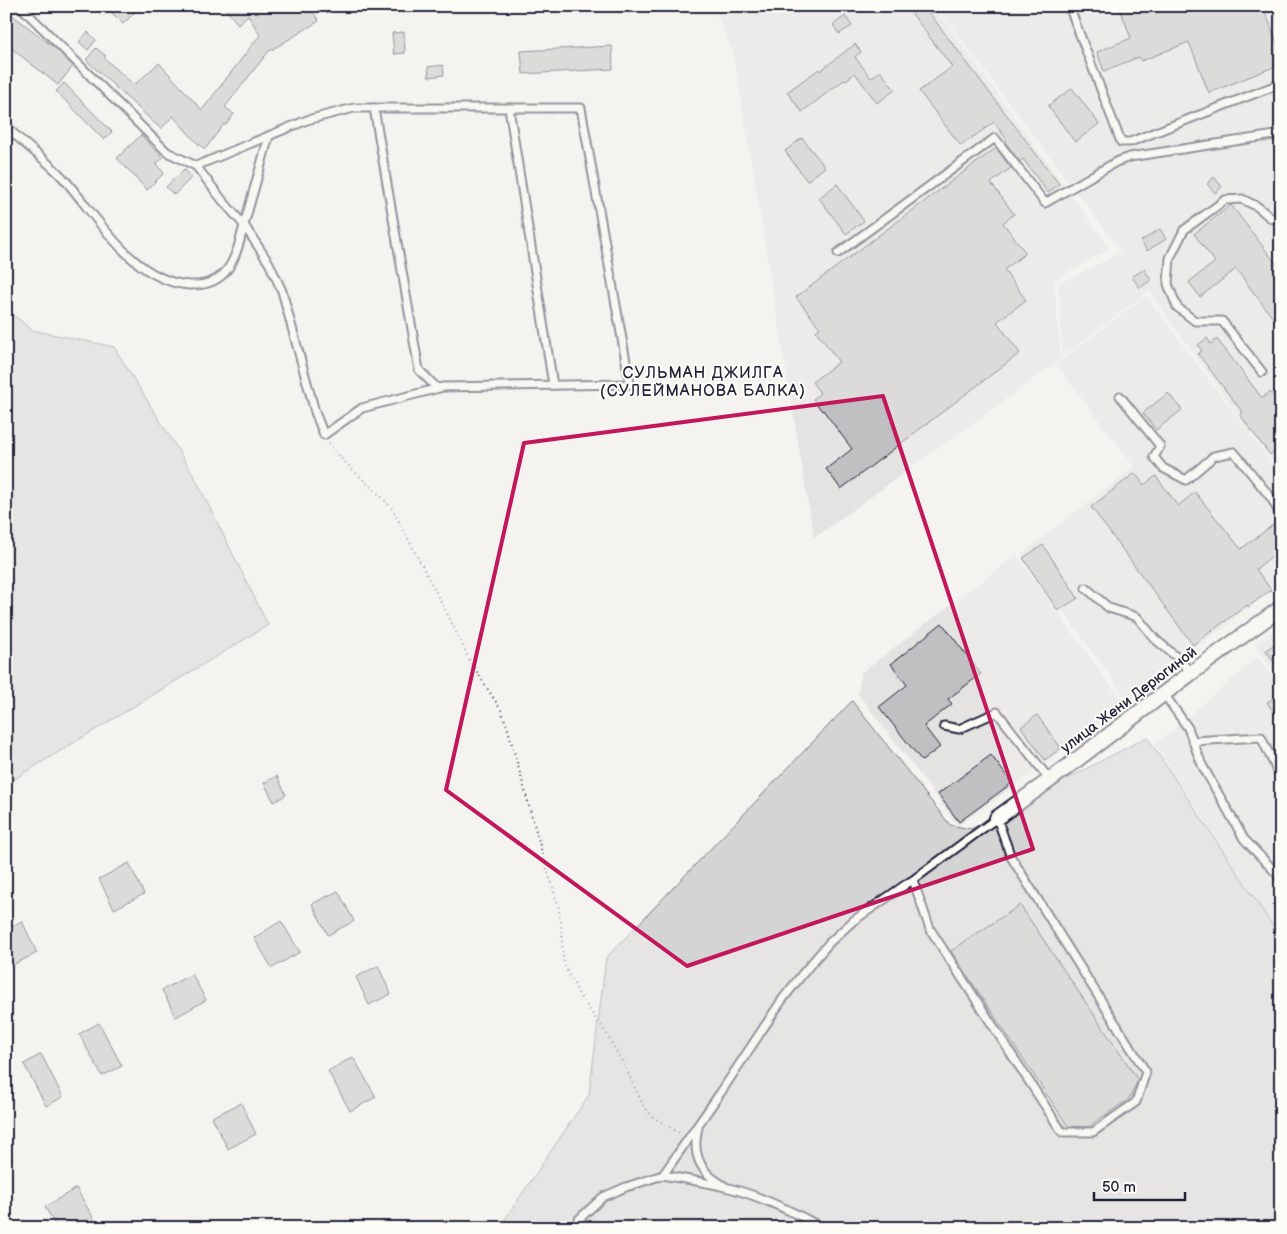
<svg xmlns="http://www.w3.org/2000/svg" width="1287" height="1234" font-family="'Balsamiq Sans',sans-serif">
	<style>
		.built { fill: #e4e3e2 }
		.green { fill: #d5d4d5; stroke: #7c7b88 }
		.building { fill: #c0bfc2; stroke: #22223b }
		.lines { fill: none; stroke-linecap: round; stroke-linejoin: round }
		.lane-casing { stroke: #22223b; stroke-width: 11 }
		.street-casing { stroke: #22223b; stroke-width: 18 }
		.path { stroke: #22223b; stroke-width: 2; stroke-dasharray: 1 4; stroke-linecap: butt }
		.lane { stroke: #fdfcf7; stroke-width: 7 }
		.street { stroke: #fdfcf7; stroke-width: 14 }
		.marked { fill: none; stroke: #c2185b; stroke-width: 4; stroke-linejoin: round }
		.labels { text-anchor: middle; dominant-baseline: central; stroke-width: 4; stroke-linejoin: round; paint-order: stroke }
		.street-label { font-size: 15px; fill: #22223b; stroke: #fdfcf7 }
		.neighbourhood-label { font-size: 16px; letter-spacing: 1px; fill: #22223b; stroke: #fdfcf7 }
	</style>
	<rect width="100%" height="100%" fill="#f4f3ef"/>
	<filter id="ink" filterUnits="userSpaceOnUse"><feTurbulence type="fractalNoise" baseFrequency=".02" numOctaves="2"/><feDisplacementMap in="SourceGraphic" scale="10" xChannelSelector="R" yChannelSelector="G"/><feConvolveMatrix kernelMatrix="1 2 1 2 8 2 1 2 1" color-interpolation-filters="sRGB"/></filter>
	<g filter="url(#ink)">
		<g class="built">
			<path d="M713,6h221l176,243 -56,31 7,79 -247,179 -81,-486z"/>
			<path d="M936,6h345v465l-34,-43 -98,-137 -86,65 -5,-72 64,-32z"/>
			<path d="M1146,296l135,179v108l-153,117 -107,-146 113,-87 -78,-103z"/>
			<path d="M1016,555l108,150 -83,62 -83,58 -100,-131 3,-21z"/>
			<path d="M1281,626v56l-26,-37z"/>
			<path d="M1258,657l23,32v249l-126,-193z"/>
		</g>
		<g class="green">
			<path d="M6,309l26,21 82,17 79,127 75,151 -262,159z"/>
			<path d="M852,701l98,124 21,4 176,-92 134,201v290h-549l-6,-7 -16,7h-211l90,-133 17,-137z"/>
		</g>
		<g class="building">
			<path d="M105,6h36l-18,18z"/>
			<path d="M223,6h86l10,15 -51,31 -43,55 9,7 -8,11 -2,-1 -19,25 -8,-6 -24,-27 -12,13 -75,-69 10,-12 10,8 -2,2 30,27 25,-22 43,47 58,-75 -12,-20 -10,9z"/>
			<path d="M906,6h18l135,178 -11,9 -25,-34 -3,3 -15,-20 2,-2 -13,-18 -33,24 -42,-55 33,-24z"/>
			<path d="M1119,6h144l18,47v11l-72,29 -20,-51 -48,19 -2,-4 -35,14 -7,-19 34,-14z"/>
			<path d="M10,13l46,36 17,17 -15,19 -52,-41v-26z"/>
			<path d="M845,16l7,10 -13,8 -6,-9z"/>
			<path d="M88,32l8,8 -8,10 -9,-8z"/>
			<path d="M404,32l1,21 -11,1 -2,-21z"/>
			<path d="M855,44l6,8 -6,5 16,21 9,-7 15,19 -18,13 -22,-30 -10,8 -1,-1 -42,32 -15,-20 32,-23 1,2z"/>
			<path d="M612,46l1,23 -90,5 -2,-23z"/>
			<path d="M443,65l1,10 -15,2 -1,-10z"/>
			<path d="M64,83l48,49 -8,8 -48,-49z"/>
			<path d="M1072,88l27,36 -24,18 -27,-36z"/>
			<path d="M141,135l22,23 -7,6 8,9 -17,17 -30,-32z"/>
			<path d="M802,138l23,29 -18,14 -22,-30z"/>
			<path d="M996,148l15,20 -20,15 23,31 -11,9 23,30 -22,17 22,30 -29,22 23,31 -179,136 -15,-20 26,-20 -29,-39 -1,1 -9,-12 7,-6 -8,-11 27,-20 -23,-31 4,-3 -24,-31z"/>
			<path d="M184,169l8,8 -18,18 -8,-8z"/>
			<path d="M1214,177l8,10 -7,6 -8,-9z"/>
			<path d="M837,184l27,37 -18,13 -27,-36z"/>
			<path d="M1231,205l50,65v59l-45,-60 -36,28 -11,-15 26,-20 -21,-28z"/>
			<path d="M1160,229l6,10 -19,12 -6,-10z"/>
			<path d="M1144,269l7,11 -11,8 -8,-11z"/>
			<path d="M1207,338l4,6 6,-5 45,59 8,-6 11,14v41l-11,8 -30,-40 3,-2 -45,-59 4,-3 -4,-6z"/>
			<path d="M1168,393l14,17 -26,20 -13,-17z"/>
			<path d="M1135,473l9,12 12,-9 22,30 17,-14 46,57 33,-25 7,9v16l-25,20 15,21 -23,17 -1,-2 -54,40 -102,-138z"/>
			<path d="M1043,545l35,53 -20,13 -35,-53z"/>
			<path d="M942,623l39,51 -33,25 4,5 -28,22 16,21 -18,14 -43,-54 28,-22 -16,-21z"/>
			<path d="M1281,640v33l-15,-23z"/>
			<path d="M1281,694v30l-14,-22z"/>
			<path d="M1037,715l24,33 -16,12 -24,-33z"/>
			<path d="M991,755l21,28 -53,39 -21,-28z"/>
			<path d="M277,776l9,19 -12,7 -10,-19z"/>
			<path d="M129,863l15,31 -30,15 -15,-30z"/>
			<path d="M338,891l16,30 -26,14 -16,-31z"/>
			<path d="M1020,905l118,175 -9,19 -41,28 -20,-1 -117,-175z"/>
			<path d="M22,921l15,32 -31,15v-39z"/>
			<path d="M281,921l19,31 -28,16 -18,-30z"/>
			<path d="M378,966l13,28 -22,11 -13,-28z"/>
			<path d="M192,974l14,26 -30,17 -14,-27z"/>
			<path d="M99,1023l23,43 -20,10 -23,-42z"/>
			<path d="M41,1054l22,43 -17,9 -22,-42z"/>
			<path d="M353,1057l23,40 -26,14 -22,-40z"/>
			<path d="M241,1103l15,31 -28,15 -16,-32z"/>
			<path d="M76,1188l18,31 -15,9h-22l-12,-21z"/>
		</g>
		<g class="lines">
			<g class="lane-casing">
				<g id="lane">
					<path d="M20,6l147,146 29,14 27,35 21,24"/>
					<path d="M1069,6l52,136h9l147,-57 4,7"/>
					<path d="M1279,6l2,7"/>
					<path d="M374,108l45,262 18,18"/>
					<path d="M509,108l44,277"/>
					<path d="M6,126c18,19 41,34 59,54 33,38 68,101 124,105 40,2 47,-28 55,-60l25,38 13,28 33,121 9,23 38,-27 81,-21 187,-3 -49,-276h-227l-47,12 -111,46"/>
					<path d="M244,225l25,-89"/>
					<path d="M838,253l157,-115 50,65 71,-41 14,-5 151,-23"/>
					<path d="M1262,372l-40,-51h-27l-18,-14 -9,-23 2,-26 14,-28 41,-30 17,-1 16,8 14,12 9,-4"/>
					<path d="M1120,396l40,50 -6,11 9,11 23,12 28,-24 20,-4 38,47 9,18"/>
					<path d="M1086,588l23,20 28,9 18,22 24,20 12,14"/>
					<path d="M1164,694l24,34 14,37 42,74 37,39"/>
					<path d="M944,726l15,3 38,-17 53,68"/>
					<path d="M1193,741l68,-4 20,42"/>
					<path d="M698,1128c-4,16 -3,32 9,45 4,5 11,9 16,12"/>
					<path d="M663,1175c21,4 42,7 62,12 34,8 67,24 98,41"/>
					<path d="M574,1228l4,-8 25,-23 23,-10 37,-12 58,-83 61,-92 22,-28 25,-29 24,-22 55,-38 5,-3 84,-62 14,39 135,215 -10,30 -43,30h-31l-132,-203 -17,-49"/>
				</g>
			</g>
			<g class="street-casing">
				<path id="street" d="M997,818l53,-38 141,-107 90,-65"/>
			</g>
			<path class="path" d="M329,443c18,26 45,43 64,67l56,107 21,44 31,49 6,16 34,123 17,56 3,17 2,37 3,10 15,29 24,33 19,34 20,42 9,10 28,17"/>
			<use href="#lane" class="lane"/>
			<use href="#street" class="street"/>
		</g>
	</g>
	<path d="M0 0H1287V1234H0ZM883,396l150,453 -346,117 -241,-176 78,-347z" fill="#f4f3ef" fill-opacity=".55" fill-rule="evenodd"/>
	<path class="marked" d="M883,396l150,453 -346,117 -241,-176 78,-347z"/>
	<g class="labels">
		<g class="street-label">
			<text transform="translate(1129 700) rotate(-37)">улица Жени Дерюгиной</text>
		</g>
		<g class="neighbourhood-label">
			<text x="703" y="373">СУЛЬМАН ДЖИЛГА<tspan x="703" dy="18">(СУЛЕЙМАНОВА БАЛКА)</tspan></text>
		</g>
	</g>
	<rect width="1287" height="1234" fill="none" stroke="#fdfcf7" stroke-width="25"/>
	<rect x="12" y="12" width="1262" height="1209" fill="none" stroke="#22223b" stroke-width="2" filter="url(#ink)"/>
	<path d="M1094 1192v8h91v-8" fill="none" stroke="#22223b" stroke-width="2.5"/>
	<text x="1102" y="1192" font-size="15" fill="#22223b" stroke="#fdfcf7" stroke-width="4" paint-order="stroke">50 m</text>
</svg>
